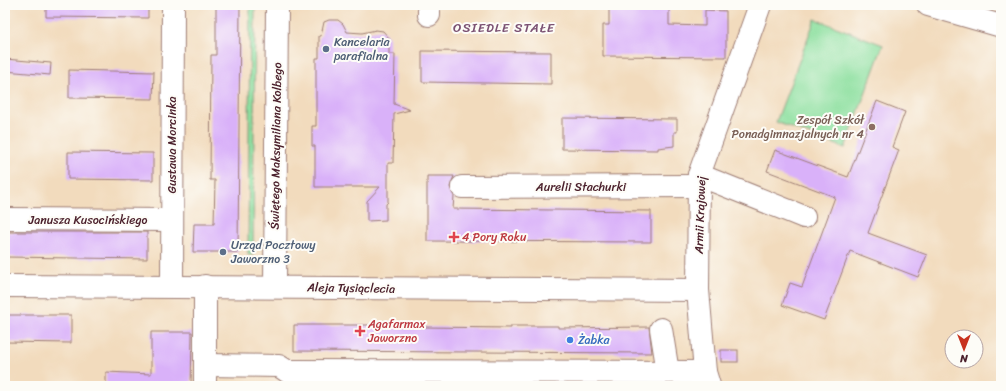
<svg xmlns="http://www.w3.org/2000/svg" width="1006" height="391" font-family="Sriracha,sans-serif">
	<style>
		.green { fill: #8ee0a0; stroke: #6c8066 }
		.building { fill: #d9b1f9 }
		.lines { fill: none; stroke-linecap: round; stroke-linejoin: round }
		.minor-casing { stroke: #9e7d74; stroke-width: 24 }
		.minor { stroke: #fff; stroke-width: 22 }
		.service-dot { fill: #5c6f8a; stroke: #fdfcf7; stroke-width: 1.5 }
		.education-dot { fill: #8d6e63; stroke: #fdfcf7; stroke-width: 1.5 }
		.health-dot { fill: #e0444e; stroke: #fdfcf7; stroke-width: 1.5 }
		.shop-dot { fill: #3f7fe0; stroke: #fdfcf7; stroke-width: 1.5 }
		.labels { text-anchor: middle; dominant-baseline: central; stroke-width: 4; stroke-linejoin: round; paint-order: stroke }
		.service-label { font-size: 12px; fill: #4e5e75; stroke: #fdfcf7; text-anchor: start }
		.education-label { font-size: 12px; fill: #785e54; stroke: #fdfcf7; text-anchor: end }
		.street-label { font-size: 12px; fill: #4a1f2b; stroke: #fdfcf7 }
		.health-label { font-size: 12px; fill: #be3a42; stroke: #fdfcf7; text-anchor: start }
		.shop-label { font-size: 12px; fill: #366cbe; stroke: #fdfcf7; text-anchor: start }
		.neighbourhood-label { font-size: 13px; letter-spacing: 1px; fill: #7c5273; stroke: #fdfcf7 }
	</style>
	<rect width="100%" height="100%" fill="#fdfcf7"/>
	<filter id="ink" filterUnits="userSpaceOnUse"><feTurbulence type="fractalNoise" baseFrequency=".025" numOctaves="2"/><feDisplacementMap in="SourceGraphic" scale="8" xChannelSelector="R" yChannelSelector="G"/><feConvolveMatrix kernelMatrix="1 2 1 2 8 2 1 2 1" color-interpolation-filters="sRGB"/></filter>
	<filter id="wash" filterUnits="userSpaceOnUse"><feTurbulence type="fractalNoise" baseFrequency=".012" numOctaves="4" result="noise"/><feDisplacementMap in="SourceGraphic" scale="16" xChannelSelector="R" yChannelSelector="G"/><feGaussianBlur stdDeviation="0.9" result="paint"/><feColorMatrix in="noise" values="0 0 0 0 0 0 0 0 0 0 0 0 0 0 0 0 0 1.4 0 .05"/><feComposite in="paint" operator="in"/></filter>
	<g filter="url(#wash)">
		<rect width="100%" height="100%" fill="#f2dbbd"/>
		<g class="green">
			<path d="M250,5h5l-2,250h-5z"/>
			<path d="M815,19l68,26 -38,103 -69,-26z"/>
		</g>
		<g id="blocks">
			<g class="building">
				<path d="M46,5h102v13l-102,-1z"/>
				<path d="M216,5h24l-2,247h-45l1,-28h20l1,-44h-5l1,-125h5z"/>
				<path d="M609,5h60v20l36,1v-16l21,1v46l-123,-1v-31h6z"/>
				<path d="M329,20h9l5,4 4,8 15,1 14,-3 7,1 6,7v16h6l-1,50 16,6 -16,4 -1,49h-5v39l-2,2v16l-19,1v-20l13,-14h-65v-41h-3v-20h4v-68h3v-22h2l3,-14z"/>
				<path d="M422,51l129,1v32l-129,-2z"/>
				<path d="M5,59l46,4 -1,12 -45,-4z"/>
				<path d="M69,70l85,2 -1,27 -84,-1z"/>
				<path d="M877,101l28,11 -13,35 7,3 -31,83 59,22 -9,22 -68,-26 -26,69 -42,-15 8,-22 12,4 33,-90 -68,-26 8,-21 73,27z"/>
				<path d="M562,118l115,1v13h-3v14l-16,2v2l-96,-1z"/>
				<path d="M68,152l85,1v27l-85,-1z"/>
				<path d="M427,176h27l-4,11 4,9 -1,13 198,2v31l-224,-1z"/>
				<path d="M5,232h142v27l-142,-2z"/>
				<path d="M5,315h66v28l-66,-1z"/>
				<path d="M294,325h116l13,1v1l88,1v-2h47v2l91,-1 3,26 -358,-2z"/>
				<path d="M151,332h41l-1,54h-85v-14l45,2z"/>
				<rect x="721" y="350" width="17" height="12"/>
			</g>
		</g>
	</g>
	<g filter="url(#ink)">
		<use href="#blocks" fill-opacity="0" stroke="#9e7d74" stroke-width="1"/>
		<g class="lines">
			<g class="minor-casing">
				<g id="minor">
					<path d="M928,5l73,21"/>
					<path d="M429,15v-10"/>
					<path d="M699,175l105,42"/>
					<path d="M462,187l237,-1"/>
					<path d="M5,219l167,1"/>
					<path d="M5,286l693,4"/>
					<path d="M172,286l1,-281"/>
					<path d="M275,287l2,-282"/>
					<path d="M661,329l7,43"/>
					<path d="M205,365l74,1 8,5"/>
					<path d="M287,371l418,1"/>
					<path d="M709,385l-4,-13 -7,-82 1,-115 61,-170"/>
					<path d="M205,386v-100"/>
				</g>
			</g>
			<use href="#minor" class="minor"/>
		</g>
	</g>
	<g class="service-dot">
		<circle cx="326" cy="49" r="4"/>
		<circle cx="223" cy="252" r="4"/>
	</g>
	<circle class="education-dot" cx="872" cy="127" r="4"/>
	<g class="health-dot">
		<path d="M452 231h4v4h4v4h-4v4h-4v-4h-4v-4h4z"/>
		<path d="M358 325h4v4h4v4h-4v4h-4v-4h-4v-4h4z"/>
	</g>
	<circle class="shop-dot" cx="570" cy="340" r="4"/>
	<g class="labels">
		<g class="service-label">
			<text x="334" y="42">Kancelaria<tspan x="334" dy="14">parafialna</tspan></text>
			<text x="231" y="245">Urząd Pocztowy<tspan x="231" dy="14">Jaworzno 3</tspan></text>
		</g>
		<g class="education-label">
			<text x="864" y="120">Zespół Szkół<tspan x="864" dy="14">Ponadgimnazjalnych nr 4</tspan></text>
		</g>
		<g class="street-label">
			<text transform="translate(172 145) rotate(-90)">Gustawa Morcinka</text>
			<text transform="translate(276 146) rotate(-89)">Świętego Maksymiliana Kolbego</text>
			<text x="581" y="187">Aurelii Stachurki</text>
			<text transform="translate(700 215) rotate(-88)">Armii Krajowej</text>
			<text x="88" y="220">Janusza Kusocińskiego</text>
			<text transform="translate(351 288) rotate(1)">Aleja Tysiąclecia</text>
		</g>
		<g class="health-label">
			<text x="462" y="237">4 Pory Roku</text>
			<text x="368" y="324">Agafarmax<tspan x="368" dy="14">Jaworzno</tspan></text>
		</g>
		<g class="shop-label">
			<text x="578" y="340">Żabka</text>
		</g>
		<g class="neighbourhood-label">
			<text x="504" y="27">OSIEDLE STAŁE</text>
		</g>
	</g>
	<rect width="1006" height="391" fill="none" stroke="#fdfcf7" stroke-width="20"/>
	<g transform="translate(964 349) rotate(180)"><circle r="19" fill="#fdfcf7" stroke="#b5a4a5"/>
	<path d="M0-3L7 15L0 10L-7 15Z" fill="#c8321e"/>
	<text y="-6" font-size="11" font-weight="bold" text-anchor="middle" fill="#4a1f2b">N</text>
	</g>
</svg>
